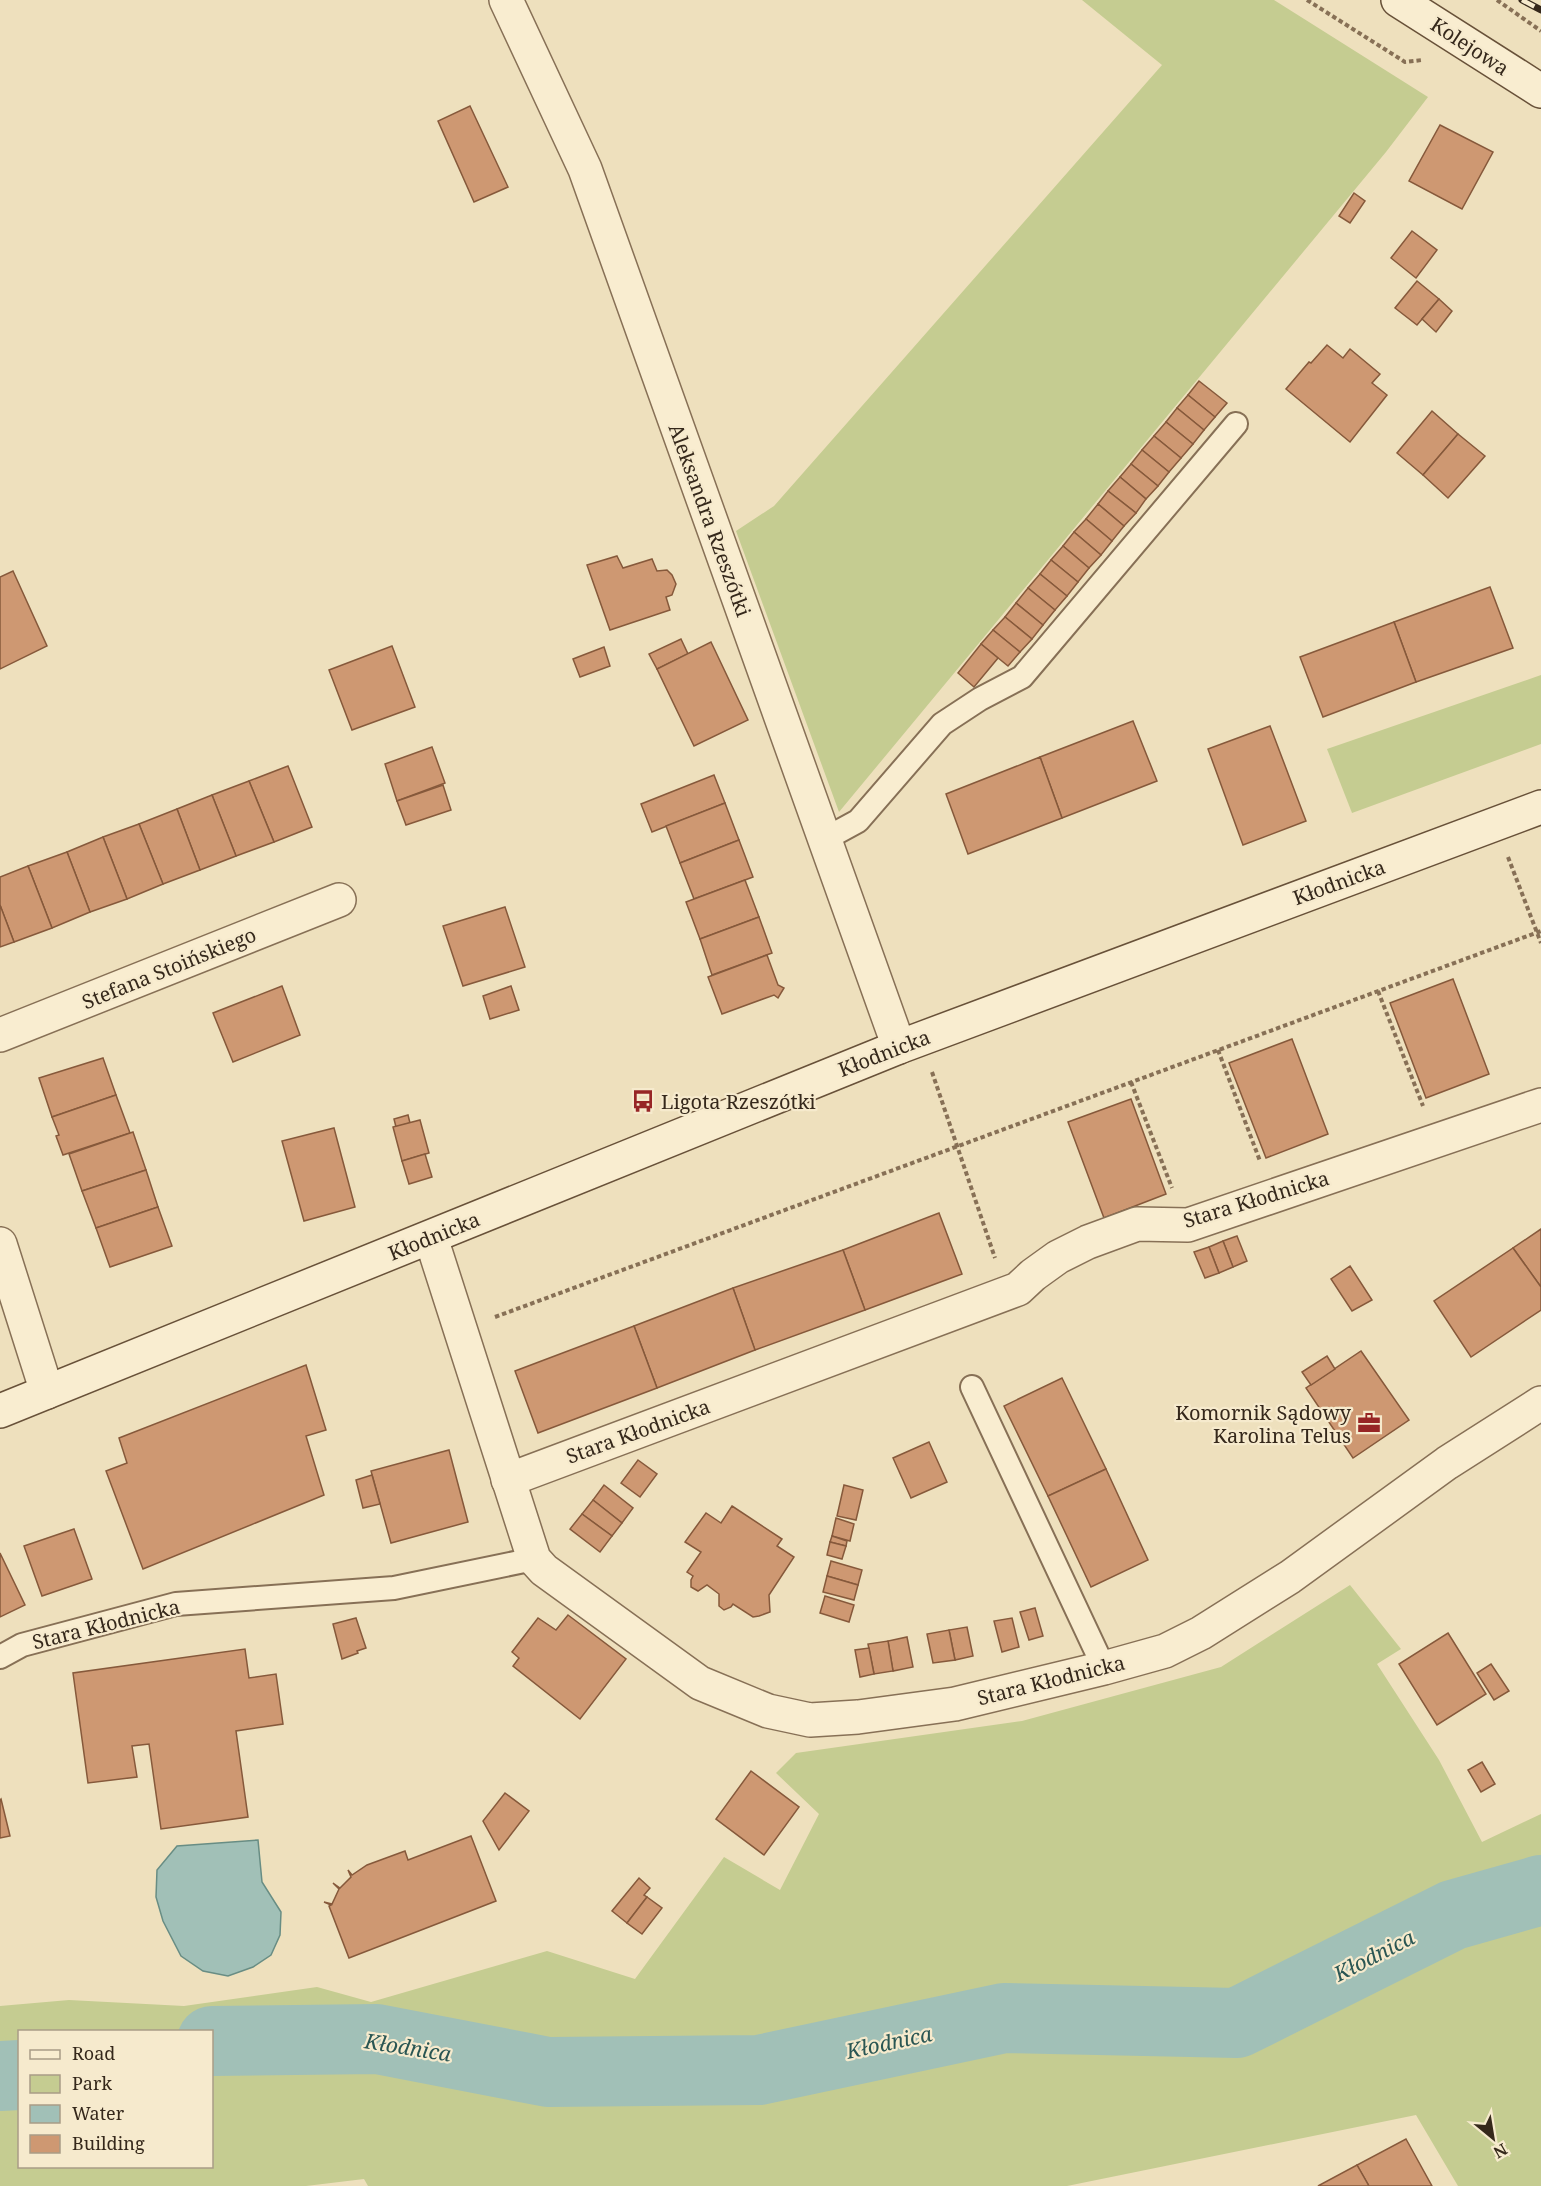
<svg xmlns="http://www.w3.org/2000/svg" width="1541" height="2186" font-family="'Noto Serif',serif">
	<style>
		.green { fill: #c5cc91; fill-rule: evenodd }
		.water { fill: #a1c0b7; stroke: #688d84; stroke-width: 1.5 }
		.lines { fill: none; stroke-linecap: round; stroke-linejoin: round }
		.river { stroke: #a1c0b7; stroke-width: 70 }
		.building { fill: #ce9872; stroke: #86593b; stroke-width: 1.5 }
		.lane-casing { stroke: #877056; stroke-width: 26 }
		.street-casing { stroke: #877056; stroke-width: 36 }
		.secondary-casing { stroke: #685139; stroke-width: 36 }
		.path { stroke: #877056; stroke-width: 4; stroke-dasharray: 4.5 3; stroke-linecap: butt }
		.lane { stroke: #f9edd0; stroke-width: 22 }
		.street { stroke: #f9edd0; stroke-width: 33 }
		.secondary { stroke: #f9edd0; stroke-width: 33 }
		.rail-casing { stroke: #35281b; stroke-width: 7 }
		.rail { stroke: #f6eacd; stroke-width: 4.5; stroke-dasharray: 14; stroke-linecap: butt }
		.labels { text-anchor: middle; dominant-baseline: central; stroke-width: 4.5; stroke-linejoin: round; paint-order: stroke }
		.street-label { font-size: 20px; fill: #35281b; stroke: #f6eacd }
		.poi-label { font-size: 20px; fill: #35281b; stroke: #f6eacd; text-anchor: start }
		.water-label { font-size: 21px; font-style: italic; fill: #2a5653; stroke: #f6eacd }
	</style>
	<rect width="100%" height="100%" fill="#eee0bd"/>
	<g class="green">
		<path d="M1082,0h192l154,97 -42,55 -547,660 -103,-281 38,-25 388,-441z"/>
		<path d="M1541,675v69l-189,69 -25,-64z"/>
		<path d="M1350,1585l51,64 -24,15 62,96 43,82 59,-28v372h-83l-42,-71 -349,71h-699l-4,-7 -58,7h-306v-180l69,-6 115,6 133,-19 54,15 176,-51 88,28 89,-122 56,33 39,-76 -43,-41 20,-20 226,-32 199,-54zM20,2032h192v134h-192z"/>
	</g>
	<path class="water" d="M258,1840l4,42 19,30 -1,23 -9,20 -18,12 -25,9 -25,-5 -22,-15 -18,-35 -7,-24 1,-27 20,-24z"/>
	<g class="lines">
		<g class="river">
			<path d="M212,2041l165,-2 171,33 211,-2 245,-52 233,5 216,-108 88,-25"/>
			<path d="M0,2076l20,-1"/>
		</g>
	</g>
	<g class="building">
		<path d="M470,106l38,81 -34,15 -36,-81z"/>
		<path d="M1440,125l53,27 -31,57 -53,-28z"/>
		<path d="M1354,193l11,8 -15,22 -11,-7z"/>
		<path d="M1412,231l25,19 -21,28 -25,-20z"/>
		<path d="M1417,281l22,18 -22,26 -22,-17z"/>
		<path d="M1439,299l13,12 -16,21 -14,-13z"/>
		<path d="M1327,345l16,13 7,-9 30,25 -8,9 15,12 -37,47 -64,-53 23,-27 2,1z"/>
		<path d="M1199,381l28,22 -12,14 -27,-22z"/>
		<path d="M1188,395l27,22 -11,13 -27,-22z"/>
		<path d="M1177,408l27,22 -11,14 -27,-22z"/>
		<path d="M1432,411l26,23 -35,41 -26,-22z"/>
		<path d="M1166,422l27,22 -12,14 -27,-22z"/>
		<path d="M1458,434l27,22 -37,42 -25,-23z"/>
		<path d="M1154,436l27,22 -12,14 -27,-22z"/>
		<path d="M1142,450l27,22 -11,14 -27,-22z"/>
		<path d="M1131,464l27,22 -12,13 -26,-22z"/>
		<path d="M1120,477l26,22 -10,14 -28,-22z"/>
		<path d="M1108,491l28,22 -12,13 -26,-22z"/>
		<path d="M1098,504l26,22 -12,15 -26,-22z"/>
		<path d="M1086,519l26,22 -11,14 -27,-23z"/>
		<path d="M1074,532l27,23 -12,13 -26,-22z"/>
		<path d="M1063,546l26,22 -11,14 -27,-22z"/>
		<path d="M617,556l6,12 29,-9 5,12 10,-1 5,5 4,9 -4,11 -6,2 4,13 -60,20 -23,-65z"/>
		<path d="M1051,560l27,22 -11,14 -27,-22z"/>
		<path d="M13,571l34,75 -47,23v-92z"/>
		<path d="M1040,574l27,22 -12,14 -27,-22z"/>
		<path d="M1490,587l23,61 -97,34 -22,-60z"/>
		<path d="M1028,588l27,22 -12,15 -27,-22z"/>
		<path d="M1016,603l27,22 -11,14 -27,-22z"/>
		<path d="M1005,617l27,22 -12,13 -27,-22z"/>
		<path d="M1394,622l22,60 -93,35 -23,-60z"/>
		<path d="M993,630l27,22 -12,14 -27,-22z"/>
		<path d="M681,639l7,15 -31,15 -8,-15z"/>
		<path d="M711,642l37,78 -54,26 -37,-77z"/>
		<path d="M981,644l17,14 -24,29 -16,-14z"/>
		<path d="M392,646l23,61 -63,23 -23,-60z"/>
		<path d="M604,647l6,19 -30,11 -7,-18z"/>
		<path d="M1133,721l24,60 -95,37 -22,-61z"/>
		<path d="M1270,726l36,95 -63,24 -35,-96z"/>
		<path d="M432,747l13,36 -48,18 -12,-37z"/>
		<path d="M1040,757l22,61 -94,36 -22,-60z"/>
		<path d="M288,766l24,61 -38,15 -25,-61z"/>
		<path d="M714,775l11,28 -73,29 -11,-28z"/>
		<path d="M249,781l25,61 -38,14 -24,-61z"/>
		<path d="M443,785l8,25 -45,15 -9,-24z"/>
		<path d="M212,795l24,61 -36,14 -23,-61z"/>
		<path d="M725,803l14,37 -59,23 -14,-37z"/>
		<path d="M177,809l23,61 -37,14 -24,-60z"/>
		<path d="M139,824l24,60 -36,15 -24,-62z"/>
		<path d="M103,837l24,62 -37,13 -23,-60z"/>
		<path d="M739,840l14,37 -59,22 -14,-36z"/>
		<path d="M67,852l23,60 -38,16 -24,-62z"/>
		<path d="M28,866l24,62 -38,14 -14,-37v-28z"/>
		<path d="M745,880l14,37 -59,22 -14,-37z"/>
		<path d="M0,905l14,37 -14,5z"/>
		<path d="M505,907l20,60 -62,19 -20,-60z"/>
		<path d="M759,917l13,36 -60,22 -12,-36z"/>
		<path d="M767,955l11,30 6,3 -6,10 -4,-3 -52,19 -14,-37z"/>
		<path d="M1453,979l36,95 -63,24 -36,-95z"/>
		<path d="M282,986l18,49 -67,27 -20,-49z"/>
		<path d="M511,986l8,24 -29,9 -7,-23z"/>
		<path d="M1292,1039l36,95 -62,24 -37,-95z"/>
		<path d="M103,1058l13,37 -64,22 -13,-39z"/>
		<path d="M116,1095l14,38 -67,22 -7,-19 3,-1 -7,-18z"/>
		<path d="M1131,1099l35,95 -62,24 -36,-96z"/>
		<path d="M408,1115l2,8 -14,4 -2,-8z"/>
		<path d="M420,1120l9,33 -27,8 -9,-34z"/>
		<path d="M334,1128l21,79 -51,14 -22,-80z"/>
		<path d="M133,1132l13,38 -64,21 -13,-37z"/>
		<path d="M425,1154l7,23 -23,7 -7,-23z"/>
		<path d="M146,1170l12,37 -62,21 -14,-37z"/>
		<path d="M158,1207l14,39 -62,21 -14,-39z"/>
		<path d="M939,1213l23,61 -97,36 -22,-60z"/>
		<path d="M1541,1229v58l-28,-39z"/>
		<path d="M1237,1236l10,25 -14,6 -10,-26z"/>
		<path d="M1223,1241l10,26 -14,6 -10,-26z"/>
		<path d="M1209,1247l10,26 -14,5 -11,-26z"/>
		<path d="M1513,1248l28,39v23l-70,47 -37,-56z"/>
		<path d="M843,1250l22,60 -110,40 -22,-62z"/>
		<path d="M1350,1266l22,34 -20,11 -21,-32z"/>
		<path d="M733,1288l22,62 -98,38 -23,-62z"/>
		<path d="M634,1326l23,62 -119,45 -23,-62z"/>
		<path d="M1361,1351l48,69 -56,38 -47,-70z"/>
		<path d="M1327,1356l8,13 -24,16 -9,-13z"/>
		<path d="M306,1365l20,65 -20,6 18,59 -181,74 -37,-98 21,-8 -8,-25z"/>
		<path d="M1062,1378l44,91 -58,27 -44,-90z"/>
		<path d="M929,1442l18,40 -36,16 -18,-40z"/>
		<path d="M449,1450l19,72 -77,21 -20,-72z"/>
		<path d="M638,1460l19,14 -17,23 -19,-14z"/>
		<path d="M1106,1469l42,91 -57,27 -43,-91z"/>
		<path d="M372,1475l8,29 -17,4 -7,-28z"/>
		<path d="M604,1485l29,23 -11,15 -29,-23z"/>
		<path d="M844,1485l19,5 -7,30 -19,-4z"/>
		<path d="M593,1500l29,23 -10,13 -30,-22z"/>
		<path d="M732,1506l50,33 -5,7 17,11 -25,38 1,17 -11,4 -6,1 -20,-13 -2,3 -7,3 -5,-4v-12l-12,-9 -9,6 -7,-4v-7l2,-4 -6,-4 14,-20 -16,-10 21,-29 15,10z"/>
		<path d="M582,1514l30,22 -12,16 -30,-23z"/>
		<path d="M836,1518l18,6 -4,17 -18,-5z"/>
		<path d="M74,1529l18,50 -50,17 -18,-50z"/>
		<path d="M832,1536l15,5 -1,5 -16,-4z"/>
		<path d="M830,1542l16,4 -4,13 -15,-4z"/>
		<path d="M0,1553l25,52 -25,12z"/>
		<path d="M831,1561l31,9 -4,15 -31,-9z"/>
		<path d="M827,1576l31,9 -4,15 -31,-8z"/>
		<path d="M825,1596l29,9 -5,17 -29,-9z"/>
		<path d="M1035,1608l8,28 -14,4 -9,-28z"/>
		<path d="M568,1615l58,44 -46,60 -67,-53 6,-8 -7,-6 26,-34 18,12z"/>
		<path d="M356,1618l10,30 -9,3 1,2 -16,6 -9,-35z"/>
		<path d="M1012,1618l7,29 -17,5 -8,-31z"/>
		<path d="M967,1627l6,29 -18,4 -6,-30z"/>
		<path d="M949,1630l6,30 -22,3 -6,-29z"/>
		<path d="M1448,1633l38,61 -49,31 -38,-61z"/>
		<path d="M907,1637l6,30 -20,4 -5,-30z"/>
		<path d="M888,1641l5,30 -19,3 -6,-30z"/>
		<path d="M869,1648l5,26 -14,3 -5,-27z"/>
		<path d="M245,1649l4,29 27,-4 7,50 -47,7 12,86 -87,12 -12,-85 -17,2 5,31 -49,6 -15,-110z"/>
		<path d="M1491,1664l18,27 -15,9 -17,-27z"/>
		<path d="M1482,1762l13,22 -14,8 -13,-22z"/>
		<path d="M751,1771l48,36 -35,48 -48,-36z"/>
		<path d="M505,1793l24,18 -30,39 -16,-29z"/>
		<path d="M1,1799l9,37 -10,2v-38z"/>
		<path d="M471,1836l25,65 -147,57 -20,-52 2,-1 -7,-3 8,2 7,-15 -6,-6 7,5 11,-11 -3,-7 4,5 15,-10 38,-14 3,9z"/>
		<path d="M639,1878l11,10 -6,7 3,2 -20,26 -15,-12z"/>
		<path d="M647,1897l15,11 -20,26 -15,-11z"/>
		<path d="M1406,2139l26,47h-63l-12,-21z"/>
		<path d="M1357,2165l12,21h-51z"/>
	</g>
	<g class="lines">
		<g class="lane-casing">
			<g id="lane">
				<path d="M825,839l33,-18 84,-97 38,-25 42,-22 214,-253"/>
				<path d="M972,1387l132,281"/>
				<path d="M0,1657l22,-12 154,-41 218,-16 140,-29"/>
			</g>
		</g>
		<g class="street-casing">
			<g id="street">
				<path d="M506,0l79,169 314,878"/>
				<path d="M0,1035l339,-135"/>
				<path d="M431,1238l103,321 10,11 156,113 68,28 42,9 48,-3 97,-13 149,-36 61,-17 36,-18 89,-56 157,-114 94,-60"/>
				<path d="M0,1244l47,148"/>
				<path d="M508,1480l510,-191 15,-14 25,-18 30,-15 49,-18 51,1 353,-120"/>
			</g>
		</g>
		<g class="secondary-casing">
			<g id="secondary">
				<path d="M1398,0l143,91"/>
				<path d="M0,1411l899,-364 642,-240"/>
			</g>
		</g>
		<g class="path">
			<path d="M1307,0l98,62 17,-2"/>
			<path d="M1497,0l44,31"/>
			<path d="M1508,857l33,86"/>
			<path d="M1378,991l45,115"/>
			<path d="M1218,1050l42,111"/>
			<path d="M932,1072l63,186"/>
			<path d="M1131,1082l41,106"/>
			<path d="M495,1317l1046,-386"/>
		</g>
		<use href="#lane" class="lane"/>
		<use href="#street" class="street"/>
		<use href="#secondary" class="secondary"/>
		<g class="rail-casing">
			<path id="rail" d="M1522,0l19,10"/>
		</g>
		<use href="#rail" class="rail"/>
	</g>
	<defs>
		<g id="bus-bare" transform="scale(1.8)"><path d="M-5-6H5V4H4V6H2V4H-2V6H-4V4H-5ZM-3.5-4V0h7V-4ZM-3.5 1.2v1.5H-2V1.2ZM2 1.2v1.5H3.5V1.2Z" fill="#972525" stroke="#f6eacd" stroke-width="2.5" paint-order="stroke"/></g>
		<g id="office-bare" transform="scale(1.8)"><path d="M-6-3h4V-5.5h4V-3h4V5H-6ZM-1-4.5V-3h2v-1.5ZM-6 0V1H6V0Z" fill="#972525" stroke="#f6eacd" stroke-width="2.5" paint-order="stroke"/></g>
	</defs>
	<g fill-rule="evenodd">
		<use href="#bus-bare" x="643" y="1101"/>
		<use href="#office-bare" x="1369" y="1423"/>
	</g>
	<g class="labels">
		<g class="street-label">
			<text transform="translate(1470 46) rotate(33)">Kolejowa</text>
			<text transform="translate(710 520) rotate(70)">Aleksandra Rzeszótki</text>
			<text transform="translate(1339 882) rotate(-20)">Kłodnicka</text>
			<text transform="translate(169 968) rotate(-22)">Stefana Stoińskiego</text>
			<text transform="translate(884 1053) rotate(-21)">Kłodnicka</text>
			<text transform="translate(1256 1199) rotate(-17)">Stara Kłodnicka</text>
			<text transform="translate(434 1236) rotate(-22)">Kłodnicka</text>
			<text transform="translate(638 1431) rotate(-20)">Stara Kłodnicka</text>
			<text transform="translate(106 1624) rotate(-14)">Stara Kłodnicka</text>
			<text transform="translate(1051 1680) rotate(-14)">Stara Kłodnicka</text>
		</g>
		<g class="poi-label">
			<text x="661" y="1101">Ligota Rzeszótki</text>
			<text x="1351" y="1412" text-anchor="end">Komornik Sądowy<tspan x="1351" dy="23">Karolina Telus</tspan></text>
		</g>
		<g class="water-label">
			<text transform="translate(1374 1955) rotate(-27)">Kłodnica</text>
			<text transform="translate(889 2042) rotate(-12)">Kłodnica</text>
			<text transform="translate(408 2047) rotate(9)">Kłodnica</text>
		</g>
	</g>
	<rect x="18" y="2030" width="195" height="138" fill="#f6eacd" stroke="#a99c86" stroke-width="1.5"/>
	<rect x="30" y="2050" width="30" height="9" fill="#f9edd0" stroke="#a99c86" stroke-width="1.5"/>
	<text x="72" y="2060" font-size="18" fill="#35281b">Road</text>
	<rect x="30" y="2075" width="30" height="18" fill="#c5cc91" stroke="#a99c86" stroke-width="1.5"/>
	<text x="72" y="2090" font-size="18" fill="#35281b">Park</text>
	<rect x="30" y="2105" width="30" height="18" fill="#a1c0b7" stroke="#a99c86" stroke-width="1.5"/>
	<text x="72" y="2120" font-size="18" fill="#35281b">Water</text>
	<rect x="30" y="2135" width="30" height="18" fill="#ce9872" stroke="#a99c86" stroke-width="1.5"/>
	<text x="72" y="2150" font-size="18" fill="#35281b">Building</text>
	<g transform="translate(1493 2138) rotate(150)" stroke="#f6eacd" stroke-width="4.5" paint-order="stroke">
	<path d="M0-4.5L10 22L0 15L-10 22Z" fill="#35281b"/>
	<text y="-9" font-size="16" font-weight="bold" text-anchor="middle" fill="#35281b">N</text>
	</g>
</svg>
